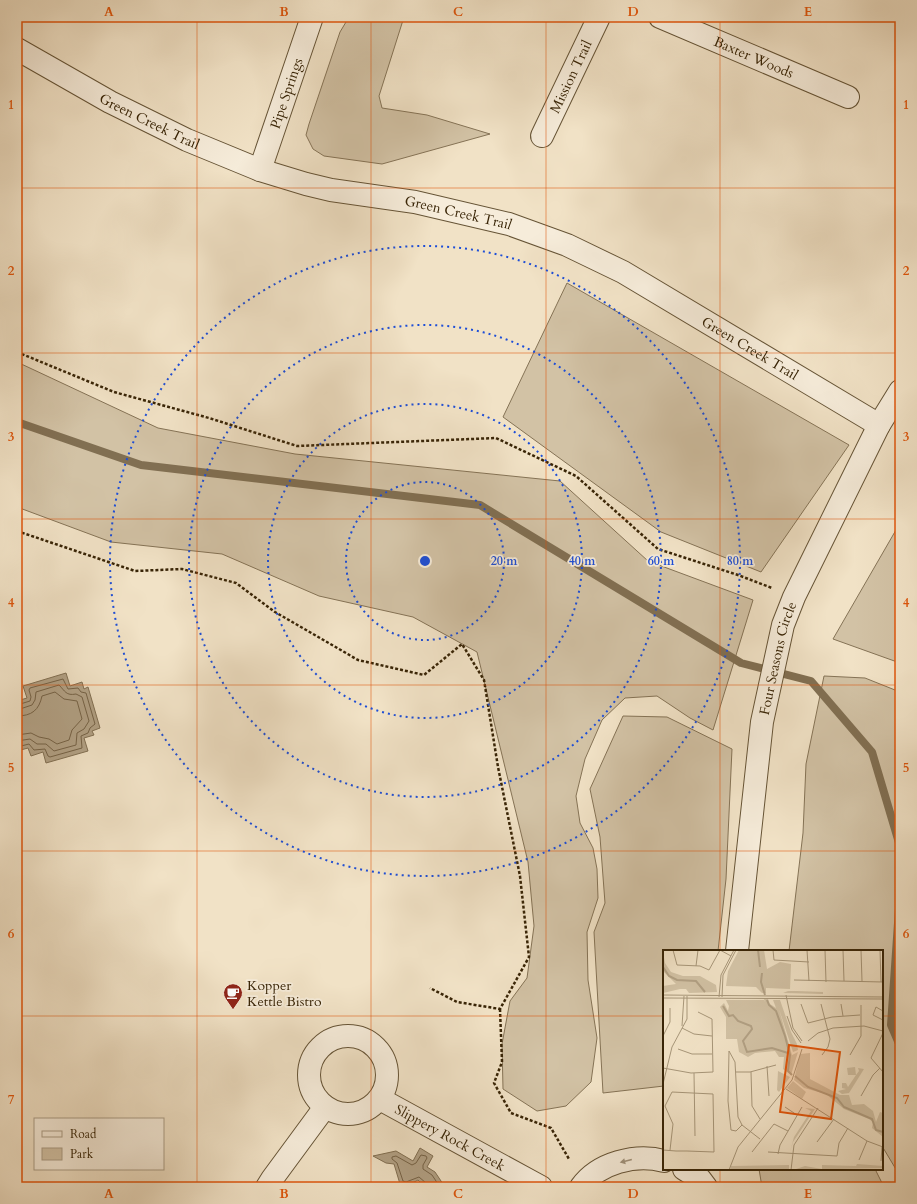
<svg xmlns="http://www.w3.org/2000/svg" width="917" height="1204" font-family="Cardo,serif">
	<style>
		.green { fill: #d2c2a5; stroke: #857356 }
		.water { fill: #b2a185; stroke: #816f52 }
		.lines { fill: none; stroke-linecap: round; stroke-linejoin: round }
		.shore { stroke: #756246; stroke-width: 1 }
		.stream { stroke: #816f52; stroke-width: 8 }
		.minor-casing { stroke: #665436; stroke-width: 24 }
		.path { stroke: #382406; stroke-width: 2.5; stroke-dasharray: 3 2; stroke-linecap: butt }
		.minor { stroke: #f6ecda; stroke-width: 22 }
		.oneway { fill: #a0927b }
		.grid { fill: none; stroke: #df560c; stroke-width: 1; stroke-opacity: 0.55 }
		.ring { fill: none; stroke: #1d4ed8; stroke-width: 2; stroke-dasharray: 2 4 }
		.labels { text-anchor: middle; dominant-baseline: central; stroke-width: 3.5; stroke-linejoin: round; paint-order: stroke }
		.street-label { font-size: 14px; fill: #382406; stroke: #f6ecda }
		.poi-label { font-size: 14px; fill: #382406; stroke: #f6ecda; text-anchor: start }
		.inset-river { fill: none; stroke: #b2a185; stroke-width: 2 }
		.inset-road { fill: none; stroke: #a79679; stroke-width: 1 }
		.view { fill: #df560c; fill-opacity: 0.15; stroke: #df560c; stroke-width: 2 }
		.inset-edge { fill: none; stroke: #382406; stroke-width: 2 }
		.centre { fill: #1d4ed8; stroke: #f6ecda; stroke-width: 2 }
		.ring-label { font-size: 12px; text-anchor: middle; font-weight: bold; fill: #1d4ed8; stroke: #f6ecda; stroke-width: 3.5; stroke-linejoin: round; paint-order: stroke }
		.neatline { fill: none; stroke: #df560c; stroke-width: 1.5 }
		.grid-label { font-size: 13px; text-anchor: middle; font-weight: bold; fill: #df560c }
	</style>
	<rect width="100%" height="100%" fill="#f1e2c6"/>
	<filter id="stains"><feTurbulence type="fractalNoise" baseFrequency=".005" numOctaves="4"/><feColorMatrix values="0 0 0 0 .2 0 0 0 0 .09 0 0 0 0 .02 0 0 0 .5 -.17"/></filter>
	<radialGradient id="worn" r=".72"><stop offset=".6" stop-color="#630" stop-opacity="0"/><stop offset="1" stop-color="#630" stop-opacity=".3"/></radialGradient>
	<g class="green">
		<path d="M349,17h55l-25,79 3,12 45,7 63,19 -108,30 -58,-8 -11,-7 -7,-14 3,-11 31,-92z"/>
		<path d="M567,283l282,162 -88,127 -100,-40 -158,-115z"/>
		<path d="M17,362l141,66 137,26 265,27 88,80 105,39 -40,130 -23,-12 -33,-22 -32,2 -23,22 -17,39 -9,37 4,27 13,25 4,21 1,29 -11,34 1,48 9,58 -6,44 -25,24 -29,5 -34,-22 -1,-45 8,-43 17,-23 7,-52 -6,-64 -51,-210 -64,-35 -94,-21 -97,-42 -111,-12 -94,-35z"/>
		<path d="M900,523v140l-67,-24z"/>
		<path d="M824,676l41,2 35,14v484l-18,-30v-195h-93l14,-118 3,-69z"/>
		<path d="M623,716l44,1 65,32 -6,130 -8,72h-54v135l-61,7 -9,-161 11,-29 -5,-66 -10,-48z"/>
		<path d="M759,1169h116l9,18h-122z"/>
	</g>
	<g class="water">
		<path d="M66,673l4,13 12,-4 2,7 4,-2 12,41 -8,3 2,4 -10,3 4,13 -42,12 -3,-11 -12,4 -3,-8 -11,3v-50l10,-3 -4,-12z"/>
		<path d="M420,1148l13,8 -6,11 8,5 10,15h-20l-7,-7 -13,7 -5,-3 -6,-20 -8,-1 -13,-7 23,-5 17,10z"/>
	</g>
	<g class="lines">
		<g class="shore">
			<path d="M17,705l13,-4 1,-4 -2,-7 1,-2 33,-9 5,10 10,-1 3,4 5,1 9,31 -5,4 -2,5 -7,3 1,12 -32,9 -2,-1 -3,-7 -11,1 -5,-6 -12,3"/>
			<path d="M17,710l15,-5 3,-5 1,-8 23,-7c6,6 7,11 17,9l6,3 7,24 -5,8 -7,4 -1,12 -22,6 -8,-7h-9l-7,-5 -13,2"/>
			<path d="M17,716c15,0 22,-6 25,-20l13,-4 9,7 13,2 5,18 -10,11 -3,10 -12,4 -8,-5 -10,-2 -8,-4 -14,2"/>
			<path d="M427,1187l-1,-4 -7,-6 -13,5 -3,-1 -6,-18 -5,-4v-2l4,-1 16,9 4,-2 5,-8 5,1 1,2 -4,7v4l9,6 8,12"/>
		</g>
		<g class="stream">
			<path d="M17,422l124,43 339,40 261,158 70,18 61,71 28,94"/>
			<path d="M900,894l-9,131 9,21"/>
		</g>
		<g class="minor-casing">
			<g id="minor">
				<path id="s1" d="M660,17l188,80"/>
				<path id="s2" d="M17,49l93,53 77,38 73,30 46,14 25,6 84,12 94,22 58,21 56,27 256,153"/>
				<path id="s3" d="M542,136l57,-119"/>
				<path id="s4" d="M260,170l52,-153"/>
				<path id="s5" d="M737,951l25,-229 21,-97 11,-28 85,-172 21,-34"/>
				<circle cx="348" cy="1075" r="39"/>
				<path id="s6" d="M380,1099l161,88"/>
				<path d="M684,1169l16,10 6,8"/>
				<path d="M267,1187l5,-8 53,-72"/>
				<path d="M581,1187c17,-24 55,-34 83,-26"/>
			</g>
		</g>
		<g class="path">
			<path d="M17,352l97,40 95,26 88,28 199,-8 80,38 82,73 80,26 34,13"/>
			<path d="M17,531l118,40 47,-2 54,14 39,29 83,48 66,15 38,-31 22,36 14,87 22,109 9,81 -29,52 -43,-7 -27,-14"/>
			<path d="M500,1009l2,53 -8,21 17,30 40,15 18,31"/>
		</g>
		<use href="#minor" class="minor"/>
	</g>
	<defs><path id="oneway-solid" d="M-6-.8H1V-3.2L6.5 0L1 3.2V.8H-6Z"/></defs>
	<use class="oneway" href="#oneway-solid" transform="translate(626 1161) rotate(166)"/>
	<path class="grid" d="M197,17v1170M371,17v1170M546,17v1170M720,17v934M17,188h883M17,353h883M17,519h883M17,685h883M17,851h883M17,1016h647M882,1016h18M720,1169v18"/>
	<g class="ring">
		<circle cx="425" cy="561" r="79"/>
		<circle cx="425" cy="561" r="157"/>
		<circle cx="425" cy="561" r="236"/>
		<circle cx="425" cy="561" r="315"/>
	</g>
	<defs>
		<g id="cafe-pin" transform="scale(1)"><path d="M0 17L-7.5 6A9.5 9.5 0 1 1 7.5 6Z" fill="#8f2418" stroke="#f6ecda"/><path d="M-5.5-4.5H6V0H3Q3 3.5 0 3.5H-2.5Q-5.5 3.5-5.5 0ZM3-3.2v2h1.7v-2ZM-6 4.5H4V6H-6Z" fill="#fff"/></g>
	</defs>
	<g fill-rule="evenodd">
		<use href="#cafe-pin" x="233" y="993"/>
	</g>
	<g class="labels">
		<g class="street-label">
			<text stroke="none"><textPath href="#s1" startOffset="102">Baxter Woods</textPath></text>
			<text stroke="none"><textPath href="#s3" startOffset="66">Mission Trail</textPath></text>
			<text stroke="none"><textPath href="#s4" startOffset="81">Pipe Springs</textPath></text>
			<text stroke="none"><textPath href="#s2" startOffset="151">Green Creek Trail</textPath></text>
			<text stroke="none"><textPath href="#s2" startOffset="475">Green Creek Trail</textPath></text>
			<text stroke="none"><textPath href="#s2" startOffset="799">Green Creek Trail</textPath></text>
			<text stroke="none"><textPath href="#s5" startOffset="296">Four Seasons Circle</textPath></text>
			<text stroke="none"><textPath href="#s6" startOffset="80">Slippery Rock Creek</textPath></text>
		</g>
		<g class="poi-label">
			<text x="247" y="985">Kopper<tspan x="247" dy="16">Kettle Bistro</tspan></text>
		</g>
	</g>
	<g transform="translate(663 950)">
		<rect width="220" height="220" fill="#f1e2c6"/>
		<path d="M76,0h25l3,19 13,-7 11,2 -1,25 -24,-1v5h-4l-6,-6 -30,-1 2,-15zM0,2l2,11 6,9 12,4h17l16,9 1,7 -28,1 -3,-4h-6l-17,4v-7l13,-2 -13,-13zM125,41h9l26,1v2l-40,-1zM101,49h4l2,5 6,4 -3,-8h7l11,32 6,12 1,6 -5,2 -14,-43 13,46 6,-3 -7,23 -8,-6 1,-12h-5l-4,-6 -20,2 -7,4 -9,-5 -2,-13h-11v-22l-6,-10 4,-4 4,8 1,-5 -3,-6h38l1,2zM147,103v26l30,16h9l3,10 12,-1 9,7 3,11 4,-10 3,1v24l-11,-9 1,-6 -4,-3 -25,-10 -18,-15 -22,-6 -10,-8 6,-26zM192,117l1,8 3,-4 -1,-3 6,1 -15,24 -7,1 -4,-3 8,-2 -4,-1v-5h4l2,4 8,-12h-8l-1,-7zM115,121l12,6 -11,15 -2,-2zM130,131l13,11 -4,7 -15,-11zM142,158l10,1 -22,33 -3,10 4,-15 17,-26zM194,214l26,2v2l-90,2 12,-4 17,3v-4l34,1zM126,215v5h-59l1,-4z" fill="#d2c2a5"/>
		<path class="inset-river" d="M95,0l2,17M0,17l6,9 8,4 19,1 9,11M99,23l-1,9 4,13M104,50l2,5 7,6 9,25 5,19 -2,16 4,4M60,56l6,10 4,-1 5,6 13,5 1,3 -9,12 4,11 25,-4 16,5M132,126l13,11 29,11 7,9 28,12 4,11 7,2"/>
		<path class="inset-road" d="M10,0l4,15 23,1 9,4 11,-20M57,0l11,6M110,0l1,10 35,2M144,0l2,31M162,0l1,32M180,0l1,31M198,0l1,31M217,0l1,32M33,16l2,-16M131,30l89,2M0,45l220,2M123,45l7,33 9,13M56,47l2,-22 13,-25M59,47l1,-22 13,-25M0,48l220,1M138,54l7,19 24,-6 28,-2M158,54l9,35 -2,8 -6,8M178,54l2,12M220,61l-7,-4 -3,8 10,5M124,66l5,14 9,13M19,76l2,-30M19,78l12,6 18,2M220,83l-12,25 12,14M0,86l7,-14v-14M145,91l10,-8 15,-5 31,-2 19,5M15,99l14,5h20M66,101l6,11 3,55 4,8 18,14M66,101l-1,50 3,29 5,1 6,-6M187,105l11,-19v-31M104,116l2,30M0,118l28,5 22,-1 -1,-53 -14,-7M73,122h14l26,-7M88,122l1,34 8,13M31,123l1,63M0,134l9,-37 15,-28v-23M123,139l81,52 16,6M198,146l12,-21 7,-7M122,157l12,8M154,192l17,-23M0,200l13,1h11l27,1 -1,-58 -41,-2 -7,14 8,18 -3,26M89,202l22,-28 14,7M105,202l69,4 2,-13 9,-15M115,204l2,-9 22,-38M196,210l8,-19M218,211l1,-14M66,220l9,-23 54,-67 10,-31M128,220l3,-25 24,-37"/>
		<path class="view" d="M126,95l51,7 -9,67 -51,-7z"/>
		<rect width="220" height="220" class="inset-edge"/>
	</g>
	<circle cx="425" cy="561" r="6" class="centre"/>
	<g class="ring-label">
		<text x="504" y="565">20 m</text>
		<text x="582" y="565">40 m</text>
		<text x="661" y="565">60 m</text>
		<text x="740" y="565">80 m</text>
	</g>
	<rect width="917" height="1204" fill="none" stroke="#f1e2c6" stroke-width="44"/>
	<rect x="34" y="1118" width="130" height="52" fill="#f6ecda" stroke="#aa9c85"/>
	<rect x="42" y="1131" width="20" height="6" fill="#f6ecda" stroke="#aa9c85"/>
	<text x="70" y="1138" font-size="12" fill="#382406">Road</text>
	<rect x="42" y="1148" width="20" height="12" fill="#d2c2a5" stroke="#aa9c85"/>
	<text x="70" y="1158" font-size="12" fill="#382406">Park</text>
	<rect x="22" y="22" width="873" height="1160" class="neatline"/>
	<g class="grid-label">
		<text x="109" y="16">A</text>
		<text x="284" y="16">B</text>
		<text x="458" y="16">C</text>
		<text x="633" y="16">D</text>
		<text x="808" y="16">E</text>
		<text x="11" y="109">1</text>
		<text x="906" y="109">1</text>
		<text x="11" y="275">2</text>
		<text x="906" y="275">2</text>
		<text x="11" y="441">3</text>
		<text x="906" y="441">3</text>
		<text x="11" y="607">4</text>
		<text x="906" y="607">4</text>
		<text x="11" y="772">5</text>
		<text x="906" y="772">5</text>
		<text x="11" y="938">6</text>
		<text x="906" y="938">6</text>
		<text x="11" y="1104">7</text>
		<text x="906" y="1104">7</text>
		<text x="109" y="1198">A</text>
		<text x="284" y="1198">B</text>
		<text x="458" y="1198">C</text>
		<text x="633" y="1198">D</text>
		<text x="808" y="1198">E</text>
	</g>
	<rect width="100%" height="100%" filter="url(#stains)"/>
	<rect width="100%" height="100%" fill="url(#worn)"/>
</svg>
